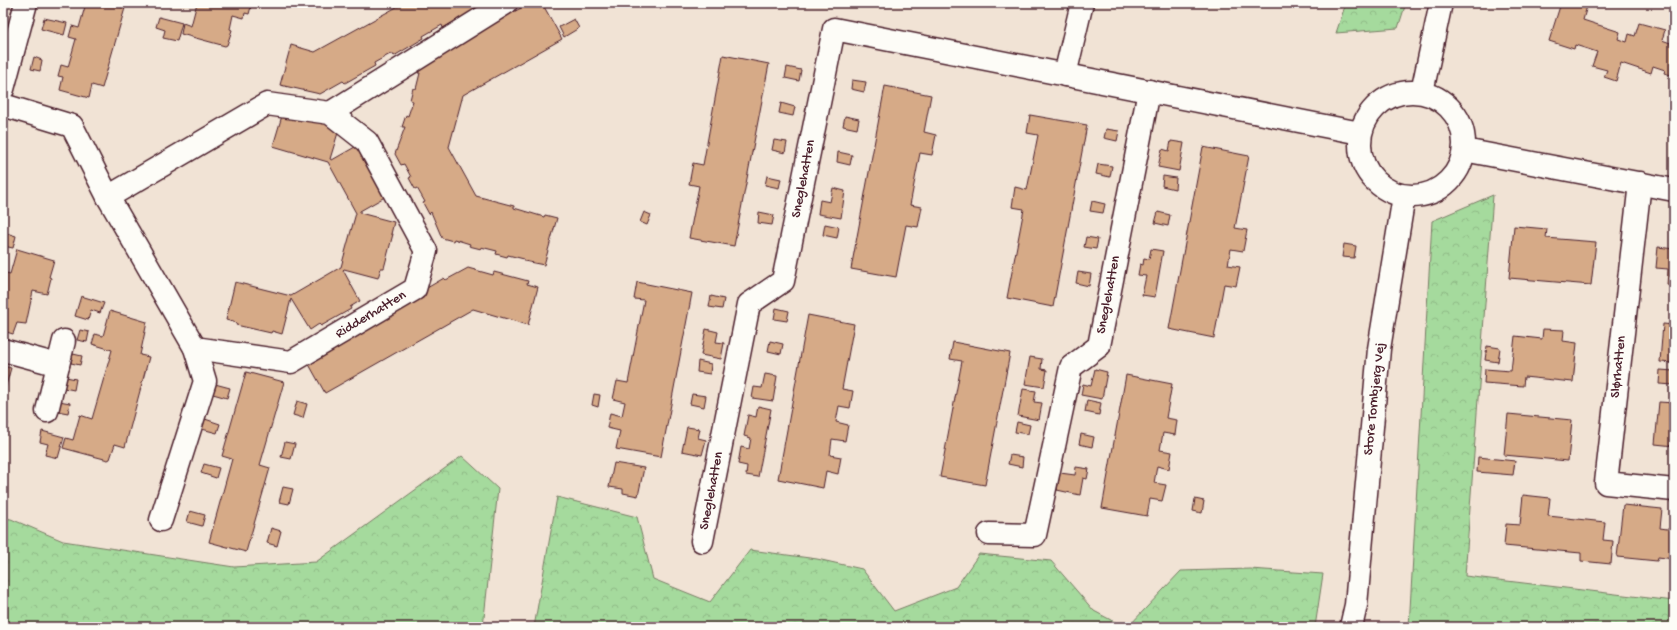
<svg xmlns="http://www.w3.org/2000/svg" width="1677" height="630" font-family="'Gochi Hand',sans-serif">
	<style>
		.forest { fill: url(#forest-crowns); stroke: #787c64 }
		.building { fill: #d6aa87; stroke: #4a1f2b }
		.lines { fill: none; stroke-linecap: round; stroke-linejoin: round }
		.minor-casing { stroke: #4a1f2b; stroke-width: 25 }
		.tertiary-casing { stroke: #4a1f2b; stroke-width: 25 }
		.minor { stroke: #fdfcf7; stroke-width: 22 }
		.tertiary { stroke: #fdfcf7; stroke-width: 22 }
		.labels { text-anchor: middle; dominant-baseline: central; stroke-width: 4; stroke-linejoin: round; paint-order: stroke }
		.street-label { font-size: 14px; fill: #4a1f2b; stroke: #fdfcf7 }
	</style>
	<defs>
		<pattern id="forest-crowns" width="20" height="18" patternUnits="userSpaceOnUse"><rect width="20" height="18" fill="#a5da9d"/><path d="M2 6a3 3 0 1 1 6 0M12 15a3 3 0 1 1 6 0" fill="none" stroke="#90bb87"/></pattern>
	</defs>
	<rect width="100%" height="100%" fill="#f1e3d5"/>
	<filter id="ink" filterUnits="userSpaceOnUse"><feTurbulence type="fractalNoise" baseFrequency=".025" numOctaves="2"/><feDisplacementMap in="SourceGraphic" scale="8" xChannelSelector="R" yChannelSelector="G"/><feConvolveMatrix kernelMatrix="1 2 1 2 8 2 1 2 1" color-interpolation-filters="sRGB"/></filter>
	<g filter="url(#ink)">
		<g class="forest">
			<path d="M1346,3h60l-8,25 -62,5z"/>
			<path d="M1493,195l-28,381 209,25v26h-265l23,-406z"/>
			<path d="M462,456l36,33 -15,138h-480v-109l8,1 52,22 171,26 82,-5z"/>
			<path d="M557,497l80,20 16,62 57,23 40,-52 67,9 45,10 32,42 62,-24 23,-33 72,7 43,50 30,16h-590z"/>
			<path d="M1250,569l73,5 -8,53h-187l53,-56z"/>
		</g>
		<g class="building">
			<path d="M86,3h28l-1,2 12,3 -23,80 -10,-3 -3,13 -29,-8 3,-13 -5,-1 3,-11 7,2 8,-28 -7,-2 3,-11 7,2z"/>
			<path d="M197,3l13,1 42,-1 -3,11 -4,-1 -1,5 -11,-3 -3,14 2,1 -5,15 -2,1 -44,-12 2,-11 8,3z"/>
			<path d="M404,3h78l-9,5 1,3 -31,17 -1,-3 -19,11 1,2 -30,18 -2,-3 -18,10 1,3 -30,17 -2,-2 -23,13 -40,-9 11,-40 24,7z"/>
			<path d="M525,3h17l20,36 -99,56 -14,52 27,49 38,10v2l30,9 1,-2 12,3 -13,47 -20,-4v-2l-16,-4 -1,2 -11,-3 1,-3 -16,-4v2l-12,-3 1,-2 -16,-5 -1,2 -11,-3 -11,-26 -2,2 -6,-11 2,-1 -8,-14 -2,1 -6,-11 2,-1 -7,-13 -3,1 -6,-11 10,-27h-3l4,-12 2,1 5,-15 -3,-1 3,-12 3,1 4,-16h-2l3,-12 85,-45 15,-8 -2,-2z"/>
			<path d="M1561,3h24l-1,2 3,1 -4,14 37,12 -2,7 9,3 2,-8 6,2 4,-13 26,7 -3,10 11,4 1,-1v33l-10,-3 1,-3 -12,-4 -2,7 -30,-10 -5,18 -12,-4 3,-7 -15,-4 5,-14 -22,-7 -1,4 -25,-8z"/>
			<path d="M159,17l23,6 -5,18 -14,-3 2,-8 -9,-3z"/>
			<path d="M44,18l23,5 -3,12 -23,-6z"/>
			<path d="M574,19l5,9 -15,9 -5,-10z"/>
			<path d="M723,55l46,9 -35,182 -45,-8 10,-52 -10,-2 4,-21 10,2z"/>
			<path d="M34,57l8,3 -2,11 -9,-2z"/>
			<path d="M787,67l14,3 -2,11 -14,-3z"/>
			<path d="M852,80l14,2 -2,10 -13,-3z"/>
			<path d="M885,86l46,9 -7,37 12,3 -4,20 -12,-2 -10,52 12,2 -4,20 -12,-2 -10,52 -45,-8z"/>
			<path d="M781,103l14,4 -2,9 -14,-3z"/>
			<path d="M284,109l56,17 -10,33 2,1 30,-17 28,51 -30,17v2l34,9 -3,12h2l-9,34h-3l-3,10 -34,-9 -1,1 17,31 -10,6 1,2 -30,17 -2,-2 -9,6 -19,-31 -9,35 -10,-3 -1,2 -35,-8 1,-2 -11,-3 9,-38 56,14 50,-29 15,-54 -28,-51 -55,-16z"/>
			<path d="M1030,115l57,10 -34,182 -46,-9 17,-89 -12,-2 3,-20 12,3 11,-55 -11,-2z"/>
			<path d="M845,116l14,3 -2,10 -14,-3z"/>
			<path d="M1106,129l13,2 -2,10 -13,-3z"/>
			<path d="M774,140l13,2 -2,11 -13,-3z"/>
			<path d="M1171,141l13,2 -5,28 -21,-4 4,-18 7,2z"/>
			<path d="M1203,147l46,9 -14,72 12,2 -4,21 -12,-2 -3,16 12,2 -4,19 -12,-2 -10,54 -45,-9z"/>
			<path d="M838,152l14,3 -2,10 -13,-3z"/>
			<path d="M1098,164l14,2 -2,11 -14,-3z"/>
			<path d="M767,176l14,3 -2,9 -14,-3z"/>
			<path d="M1163,176l13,2 -1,11 -13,-3z"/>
			<path d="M833,188l12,3 -4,27 -23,-4 2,-14 10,2z"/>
			<path d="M1092,201l13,3 -2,9 -13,-2z"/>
			<path d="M644,212l7,3 -4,10 -7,-3z"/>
			<path d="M759,212l15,3 -2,10 -14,-2z"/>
			<path d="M1158,212l12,3 -2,11 -13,-3z"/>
			<path d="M825,224l14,3 -2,11 -14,-3z"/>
			<path d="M1514,226l33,3 -1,9 50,4 -5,43 -82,-7z"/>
			<path d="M3,232l13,4 -3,12 -10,-2z"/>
			<path d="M1086,237l12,2 -2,10 -12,-2z"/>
			<path d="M1344,244l12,2 -2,12 -12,-1z"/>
			<path d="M1658,247l16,2v37l-7,-1 1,-16 -12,-1z"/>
			<path d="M17,249l37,11 -5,17 2,1 -4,16 -14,-3 -7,33 -9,-1 -4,11 -10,-3v-59l7,2z"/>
			<path d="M1151,249l12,2 -8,46 -13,-2 4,-19 -8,-1 2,-11 3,1 1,-7 5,1z"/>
			<path d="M468,268l25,7 1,-3 34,9 -1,3 11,3 -10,38 -55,-16 -148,84 -19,-34 138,-81 2,2z"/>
			<path d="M1078,272l13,2 -2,12 -13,-3z"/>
			<path d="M637,282l55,11 -31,164 -45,-8 4,-18 -13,-3 3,-15 12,3 3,-14 -12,-3 4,-18 11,2 16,-83 -10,-1z"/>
			<path d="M81,296l23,7 -4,10 -9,-3 -3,10 -13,-4z"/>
			<path d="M711,296l13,3 -2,10 -13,-2z"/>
			<path d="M776,308l13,3 -2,10 -13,-2z"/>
			<path d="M110,311l37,11 -7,33 9,2 -24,90 -10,-3 -5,15 -2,1 -45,-12 3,-10 7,2 7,-25 12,4 20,-69 -20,-6 3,-10 8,2z"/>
			<path d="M808,315l46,9 -12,65 11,2 -3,17 -11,-2 -3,16 12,3 -3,16 -13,-2 -2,16 11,2 -3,17 -12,-3 -3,17 -45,-9z"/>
			<path d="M1663,324l11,1v38l-14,-1z"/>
			<path d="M706,329l12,3 -2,10 8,1 -3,16 -20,-4z"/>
			<path d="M1543,329l21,1 -1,11 14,2 -4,39 -49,-5 -1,9 -39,-3 1,-14 26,2 4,-35 27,3z"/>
			<path d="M80,330l9,2 -2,10 -10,-2z"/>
			<path d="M770,341l13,3 -2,10 -13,-3z"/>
			<path d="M953,342l57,11 -25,132 -45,-8 22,-116 -12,-2z"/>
			<path d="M1487,346l13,2 -2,14 -13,-2z"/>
			<path d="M73,354l9,2 -2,9 -9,-2z"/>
			<path d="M1030,357l12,2 -1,10 6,1 -3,17 -19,-3z"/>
			<path d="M698,361l13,3 -1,10 -13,-2z"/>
			<path d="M3,366l8,2 -8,28z"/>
			<path d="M1095,369l12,3 -5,27 -21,-4 2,-11 8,2z"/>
			<path d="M1660,370l14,1v14l-15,-1z"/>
			<path d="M246,372l38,10 -24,83 10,3 -24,84 -37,-10 23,-83 -10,-3z"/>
			<path d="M765,374l12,2 -4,25 -21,-3 2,-11 8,1z"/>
			<path d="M1126,375l46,9 -6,34 11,2 -2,15 -12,-2 -3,17 12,2 -3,17 -12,-3 -3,17 12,2 -4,16 -12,-2 -3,17 -45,-8z"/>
			<path d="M66,377l10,2 -2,11 -10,-2z"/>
			<path d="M215,384l15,4 -3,10 -14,-4z"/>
			<path d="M1023,389l13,2 -2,11 8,1 -3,17 -21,-4z"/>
			<path d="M594,394l6,1 -2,12 -6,-2z"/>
			<path d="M692,394l14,2 -2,11 -14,-3z"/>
			<path d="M1087,400l14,3 -2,12 -14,-3z"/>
			<path d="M59,401l11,2 -2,10 -11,-2z"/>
			<path d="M297,401l10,3 -4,14 -10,-3z"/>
			<path d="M1659,402l15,1v43l-19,-2z"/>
			<path d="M758,406l13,3 -13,68 -12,-2 1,-9 -9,-2 3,-17 8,2 2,-11 -7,-2 4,-21 8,2z"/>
			<path d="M1508,414l64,6 -4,41 -64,-6z"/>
			<path d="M205,419l15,5 -3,9 -15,-4z"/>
			<path d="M3,422l5,1 -5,18z"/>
			<path d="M1017,422l13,3 -2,9 -13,-2z"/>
			<path d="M687,427l13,2 -2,9 8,2 -4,15 -20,-4z"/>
			<path d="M42,431l22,6 -6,21 -13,-3 3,-11 -8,-2z"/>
			<path d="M1081,434l13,3 -2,10 -13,-3z"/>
			<path d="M285,442l10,2 -4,15 -10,-2z"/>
			<path d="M1010,455l13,2 -1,10 -14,-3z"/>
			<path d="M1478,457l37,4 -2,14 -36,-3z"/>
			<path d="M614,463l30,5 -6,28 -15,-3v-4l-14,-2z"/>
			<path d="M204,464l15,4 -3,10 -15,-5z"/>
			<path d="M1076,467l13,2 -2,10 -4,-1 -3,17 -23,-5 3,-17 15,2z"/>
			<path d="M283,487l10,2 -4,15 -10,-2z"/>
			<path d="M1523,495l27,3 -2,18 57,6 -2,18 10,1 -2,23 -30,-3v-8l-77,-7 2,-22 14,1z"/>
			<path d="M1195,499l9,2 -2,12 -9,-2z"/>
			<path d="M1623,505l39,4 -2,19 14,2v29l-16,-2 -1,4 -40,-4z"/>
			<path d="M190,511l15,4 -3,11 -15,-4z"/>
			<path d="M271,528l10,3 -4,15 -10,-3z"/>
		</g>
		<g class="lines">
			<g class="minor-casing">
				<g id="minor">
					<path d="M1065,75l17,-72"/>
					<path d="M3,89l23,-86"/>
					<path d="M3,105l69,21 36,71 87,151 10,33 -44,139"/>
					<path d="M330,113l176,-110"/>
					<path d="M1464,150l210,40"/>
					<path d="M1640,183l-34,300 68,7"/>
					<path d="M108,197l159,-93 63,9 37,29 59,109 -11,38 -124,73 -96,-14"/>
					<path d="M3,350l55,15 -11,46"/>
					<path d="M58,365l6,-24"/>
					<path d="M989,534l46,1 36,-168 28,-21 50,-255"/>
					<path d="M702,541l47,-237 34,-23 51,-252 526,104"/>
				</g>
			</g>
			<g class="tertiary-casing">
				<g id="tertiary">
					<path d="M1422,92l19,-89"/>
					<circle cx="1412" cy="144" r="52"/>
					<path d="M1351,627l5,-22 23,-256 25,-153"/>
				</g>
			</g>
			<use href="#minor" class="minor"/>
			<use href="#tertiary" class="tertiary"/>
		</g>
	</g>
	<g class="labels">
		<g class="street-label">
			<text transform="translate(804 179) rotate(-79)">Sneglehatten</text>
			<text transform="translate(1109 295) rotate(-79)">Sneglehatten</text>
			<text transform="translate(371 315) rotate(-31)">Ridderhatten</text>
			<text transform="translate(1619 367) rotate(-84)">Slørhatten</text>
			<text transform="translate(1375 399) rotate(-84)">Store Tornbjerg Vej</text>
			<text transform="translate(712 491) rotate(-79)">Sneglehatten</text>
		</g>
	</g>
	<rect width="1677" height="630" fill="none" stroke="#fdfcf7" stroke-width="16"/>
	<rect x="8" y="8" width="1661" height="614" fill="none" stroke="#4a1f2b" stroke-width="1.5" filter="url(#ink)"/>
</svg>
